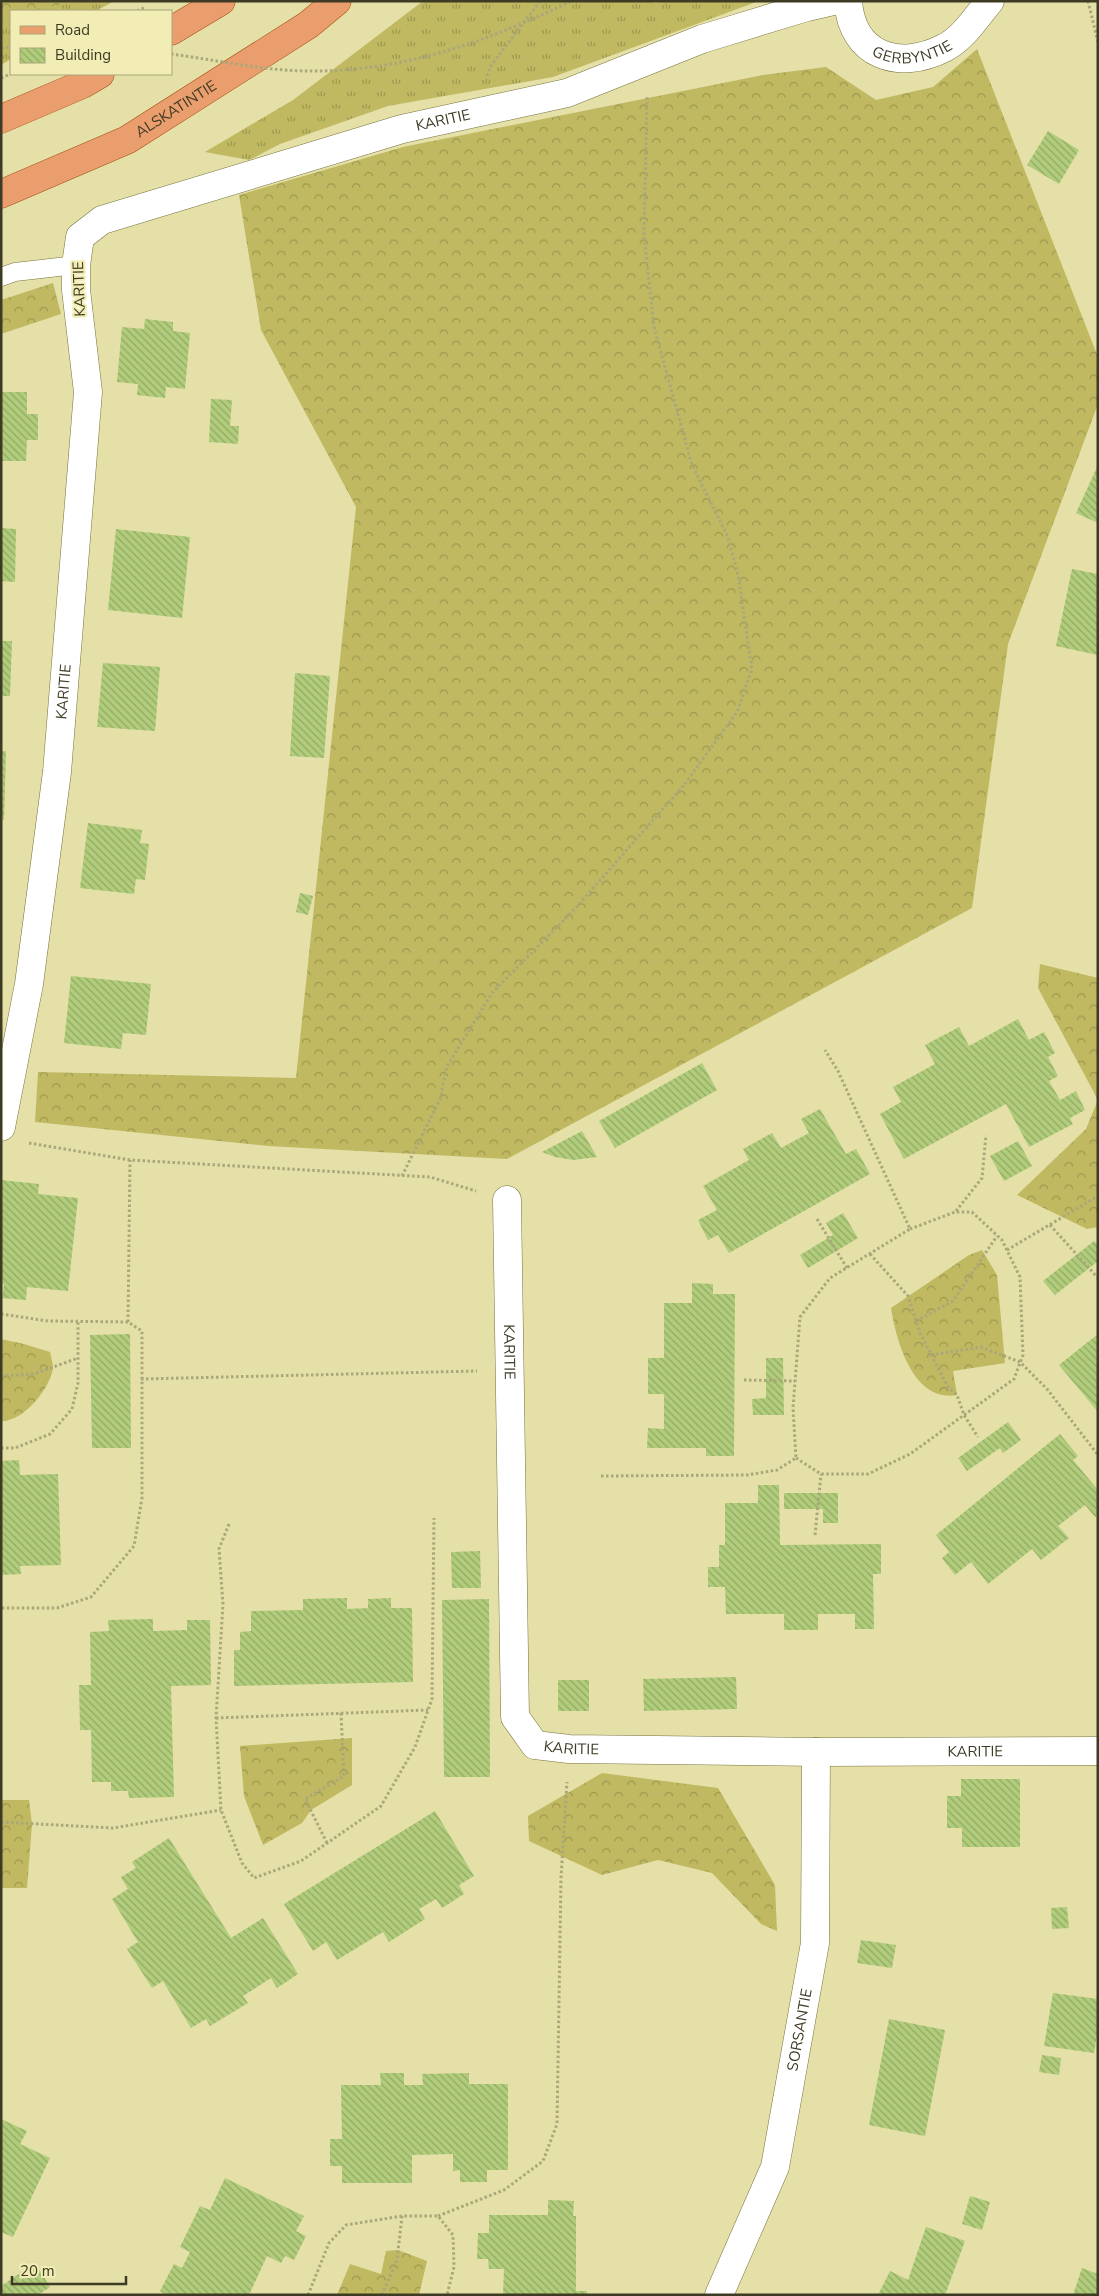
<svg xmlns="http://www.w3.org/2000/svg" width="1099" height="2296" font-family="'Nunito Sans',sans-serif">
	<style>
		.grass { fill: url(#grass-tufts) }
		.forest { fill: url(#forest-crowns) }
		.building { fill: url(#building-back-hatch) }
		.lines { fill: none; stroke-linecap: round; stroke-linejoin: round }
		.lane-casing { stroke: #77723d; stroke-width: 19 }
		.street-casing { stroke: #77723d; stroke-width: 29 }
		.primary-casing { stroke: #a45014; stroke-width: 29 }
		.path { stroke: #aaa77a; stroke-width: 3; stroke-dasharray: 2.5 2.5; stroke-linecap: butt }
		.lane { stroke: #fff; stroke-width: 18 }
		.street { stroke: #fff; stroke-width: 28 }
		.primary { stroke: #ea9d6d; stroke-width: 28 }
		.path-bridge { stroke: #aaa77a; stroke-width: 3; stroke-dasharray: 2.5 2.5; stroke-linecap: butt }
		.labels { text-anchor: middle; dominant-baseline: central; stroke-width: 4.5; stroke-linejoin: round; paint-order: stroke }
		.street-label { font-size: 15px; fill: #3d3b24; stroke: #f1edb4 }
	</style>
	<defs>
		<pattern id="grass-tufts" width="24" height="20" patternUnits="userSpaceOnUse" patternTransform="scale(1.25)"><rect width="24" height="20" fill="#c0b961"/><path d="M3 7l-1-3M5 7V3M7 7l1-3M15 17l-1-3M17 17v-4M19 17l1-3" fill="none" stroke="#9d9850"/></pattern>
		<pattern id="forest-crowns" width="20" height="18" patternUnits="userSpaceOnUse" patternTransform="scale(1.25)"><rect width="20" height="18" fill="#c0b961"/><path d="M2 6a3 3 0 1 1 6 0M12 15a3 3 0 1 1 6 0" fill="none" stroke="#9d9850"/></pattern>
		<pattern id="building-back-hatch" width="6" height="6" patternUnits="userSpaceOnUse" patternTransform="scale(1.25)"><rect width="6" height="6" fill="#b1cd7b"/><path d="M-1 5l2 2M0 0l6 6M5-1l2 2" fill="none" stroke="#91a865"/></pattern>
	</defs>
	<rect width="100%" height="100%" fill="#e4e0a7"/>
	<g class="grass">
		<path d="M84,1h30l-18,10h-79z"/>
		<path d="M423,1h230l2,2 10,-2h94l-206,76 -165,29 -108,38 -31,16 -44,-8 88,-52z"/>
		<path d="M11,12v47l-10,6v-51z"/>
	</g>
	<g class="forest">
		<path d="M1,1h84l-84,13z"/>
		<path d="M977,49l121,308v47l-90,240 -36,264 -465,251 -239,-13 -233,-24 3,-50 258,6 60,-571 -95,-177 -22,-135 164,-48 360,-72 63,-8 50,33 57,-13z"/>
		<path d="M53,283l8,31 -60,20v-34z"/>
		<path d="M1040,964l58,14v249l-11,2 -70,-34 69,-66 12,-29 -60,-112z"/>
		<path d="M982,1250l15,25 8,88 -52,8 4,24c-44,8 -61,-55 -66,-87l78,-53z"/>
		<path d="M1,1339l23,5 26,8c1,5 3,11 3,16 -3,21 -30,54 -52,53z"/>
		<path d="M352,1738v47l-41,25 -9,13 -39,22 -19,-49 -4,-50z"/>
		<path d="M602,1773l116,15 57,97 2,46 -16,-7 -49,-51 -54,-13 -56,15 -73,-34 -1,-25z"/>
		<path d="M1,1800h28l3,24 -5,64h-26z"/>
		<path d="M398,2250l29,11 -8,34h-82l13,-31 31,10 5,-23z"/>
	</g>
	<g class="building">
		<path d="M1048,131l31,19 -20,34 -32,-19z"/>
		<path d="M145,319l28,3v9l17,2 -5,56 -19,-2 -1,11 -28,-3 1,-11 -21,-2 5,-55 22,2z"/>
		<path d="M1,392h26v22h11v26h-11l-1,21h-25z"/>
		<path d="M211,399l21,1 -2,26h9l-1,18 -29,-2z"/>
		<path d="M1098,465v58l-22,-10z"/>
		<path d="M1,528l15,1 -1,53 -14,-1z"/>
		<path d="M116,529l74,8 -8,81 -74,-8z"/>
		<path d="M1072,569l26,5v81l-42,-9z"/>
		<path d="M1,641h11l-2,55h-9z"/>
		<path d="M103,663l57,4 -5,64 -58,-4z"/>
		<path d="M295,673l35,3 -6,82 -34,-2z"/>
		<path d="M1,751h5l-2,69 -3,-1z"/>
		<path d="M88,823l54,7 -2,13 9,1 -4,36 -9,-1 -2,15 -54,-6z"/>
		<path d="M300,893l13,3 -5,19 -12,-3z"/>
		<path d="M71,976l80,8 -5,51 -23,-2 -2,16 -57,-6z"/>
		<path d="M1018,1019l11,21 15,-8 11,21 -7,4 10,19 -9,5 11,19 16,-9 9,19 -15,8 3,6 -44,23 -23,-43 -102,55 -24,-45 21,-12 -8,-15 42,-23 -10,-19 34,-18 10,19z"/>
		<path d="M702,1063l15,27 -102,58 -16,-27z"/>
		<path d="M820,1109l26,45 10,-5 14,25 -141,79 -11,-18 -10,5 -10,-20 19,-10 -14,-24 46,-26 -6,-11 29,-16 9,15 28,-15 -8,-14z"/>
		<path d="M582,1131l15,26 -24,3 -18,-3 -13,-5z"/>
		<path d="M1018,1141l14,25 -28,15 -14,-25z"/>
		<path d="M1,1180l38,4 -1,10 40,4 -10,93 -41,-4 -1,13 -24,-2 2,-14h-3z"/>
		<path d="M843,1213l15,25 -50,30 -8,-13 33,-20 -7,-12z"/>
		<path d="M1094,1241l4,4v16l-43,34 -12,-14z"/>
		<path d="M692,1283l21,1v10h22l-1,162h-28v-8h-59l1,-20 16,1v-35h-16v-36h16v-55h28z"/>
		<path d="M130,1334l1,114h-39l-2,-113z"/>
		<path d="M1098,1334v78l-39,-47z"/>
		<path d="M766,1358h17l1,57h-31l-1,-16 14,-1z"/>
		<path d="M1008,1422l13,18 -18,13 -3,-5 -33,23 -9,-13z"/>
		<path d="M1060,1434l18,22 -5,4 25,30v25l-3,2 -10,-12 -27,21 11,12 -28,22 -9,-11 -44,35 -17,-22 -16,13 -13,-17 7,-6 -13,-17z"/>
		<path d="M19,1460l1,15 38,-1 3,91 -41,1 1,8 -20,1v-114z"/>
		<path d="M758,1485h21l1,60 101,-1v30h-8l1,55h-19v-15h-37v16h-34v-16h-58l-1,-27h-17v-20h11v-22h6v-42h33z"/>
		<path d="M784,1493h54v30h-15v-14h-39z"/>
		<path d="M480,1551l1,37h-29l-1,-36z"/>
		<path d="M347,1598v11l21,-1v-9l23,-1v10h21l1,74 -179,4v-36h6v-18l11,-1v-20l52,-1v-11z"/>
		<path d="M489,1599l1,178h-46l-2,-177z"/>
		<path d="M153,1619v12l34,-1v-10h23l1,65 -40,1 3,111 -45,1 -1,-7h-17v-9h-19l-1,-52h-11l-1,-45h12l-1,-53 19,-1 -1,-11z"/>
		<path d="M736,1677l1,32 -93,2 -1,-32z"/>
		<rect x="558" y="1680" width="31" height="31"/>
		<path d="M961,1779h59v68h-58v-19h-15v-32h14z"/>
		<path d="M435,1811l39,65 -15,9 5,9 -22,14 -6,-9 -17,10 6,10 -36,23 -6,-10 -46,28 -11,-18 -13,9 -29,-47z"/>
		<path d="M169,1838l62,100 32,-20 35,56 -21,14 -6,-10 -28,18 5,7 -38,23 -4,-7 -15,9 -28,-47 -11,7 -25,-39 11,-7 -26,-43 16,-10 -7,-12 15,-9 -4,-6z"/>
		<path d="M1067,1907l2,21 -17,1 -1,-21z"/>
		<path d="M861,1940l35,5 -4,23 -35,-5z"/>
		<path d="M1053,1993l45,6v29l-4,25 -50,-7z"/>
		<path d="M889,2019l56,11 -20,106 -56,-11z"/>
		<path d="M1042,2055l19,3 -2,17 -20,-3z"/>
		<path d="M380,2073h24v12h19l-1,-11 47,-1v11h39v86h-21v12h-27v-12l-7,1v-17l-41,1v28h-70v-17h-12v-27h12l-1,-54h40z"/>
		<path d="M1,2119l26,12 -7,13 30,14 -37,79 -12,-5z"/>
		<path d="M225,2178l79,38 -8,15 10,5 -12,24 -9,-4 -4,7 -14,-7 -18,39h-83l-6,-4 14,-27 8,4 8,-16 -10,-5 20,-41 10,4z"/>
		<path d="M970,2196l20,6 -8,28 -20,-6z"/>
		<path d="M548,2200l26,1 -1,15h3v75h11v4h-84l1,-26h-15l-1,-10h-11l1,-26h11v-18h59z"/>
		<path d="M926,2227l39,14 -20,54h-67l12,-24 18,9z"/>
		<path d="M37,2266l13,21 -12,8h-37v-9l22,-15 2,3z"/>
		<path d="M1082,2268l16,6v21h-25z"/>
	</g>
	<g class="lines">
		<g class="lane-casing">
			<path id="lane" d="M1,277l14,-5 61,-7"/>
		</g>
		<g class="street-casing">
			<g id="street">
				<path id="s1" d="M848,1c4,55 51,70 96,47 20,-10 32,-31 46,-47"/>
				<path id="s2" d="M1,1127l28,-143 28,-212 31,-380 -12,-102v-25l4,-28 22,-17 300,-91 165,-36 135,-54 105,-32 26,-6"/>
				<path id="s3" d="M507,1200l8,517 20,28 34,4 247,3 282,-1"/>
				<path id="s4" d="M719,2295l56,-128 40,-224 1,-191"/>
			</g>
		</g>
		<g class="primary-casing">
			<g id="primary">
				<path d="M171,31l50,-30"/>
				<path d="M1,119l82,-35 17,-10"/>
				<path id="s5" d="M1,194l126,-54 181,-115 29,-24"/>
			</g>
		</g>
		<g class="path">
			<path d="M1088,1l10,41"/>
			<path d="M137,11l9,-4"/>
			<path d="M1,48l10,-1"/>
			<path d="M487,76l3,-9 50,-66"/>
			<path d="M1,78l10,-4"/>
			<path d="M29,1143l101,17 300,17 46,14"/>
			<path d="M402,1176l38,-77 7,-33 45,-73 81,-82 111,-126 53,-73 15,-43 -14,-94 -10,-38 -36,-72 -38,-138 -10,-92 3,-138"/>
			<path d="M956,1211l26,-33 4,-43"/>
			<path d="M817,1219l30,49"/>
			<path d="M1050,1225l48,53"/>
			<path d="M1007,1250l91,-54"/>
			<path d="M870,1254l38,42 12,37 28,54 9,8 7,20 14,22"/>
			<path d="M1,1314l47,7 80,1 14,9v167l-8,48 -43,51 -34,11h-56"/>
			<path d="M916,1321l37,-20 44,-65"/>
			<path d="M128,1322l2,-162"/>
			<path d="M931,1355l50,-8 39,15 27,27 51,66"/>
			<path d="M1,1376l33,-2 44,-16"/>
			<path d="M141,1379l336,-8"/>
			<path d="M744,1380l51,1"/>
			<path d="M1,1448h14l35,-14 22,-25 6,-26v-61"/>
			<path d="M796,1458l25,16h47l42,-20 104,-75 9,-24 -3,-78 -18,-37 -30,-28h-17l-45,17"/>
			<path d="M601,1476l146,-1 30,-5 19,-12 -3,-50 7,-91 30,-39 80,-49 -72,-158 -13,-21"/>
			<path d="M229,1524l-10,25 4,55 -7,114 5,92 21,53 12,15 47,-17 80,-55 34,-59 17,-48 2,-181"/>
			<path d="M815,1535l6,-61"/>
			<path d="M216,1718l212,-8"/>
			<path d="M1,1822l112,6 108,-18"/>
			<path d="M327,1843l-22,-44 39,-23 -3,-63"/>
			<path d="M438,2216l66,-26 39,-29 14,-37 4,-246 6,-96"/>
			<path d="M308,2295l21,-52 17,-18 56,-9h36l15,19 1,32 -7,28"/>
			<path d="M382,2295l15,-35 5,-44"/>
		</g>
		<use href="#lane" class="lane"/>
		<use href="#street" class="street"/>
		<use href="#primary" class="primary"/>
		<path class="path-bridge" d="M171,54c46,6 93,17 139,17 93,1 179,-30 261,-70"/>
	</g>
	<g class="labels">
		<g class="street-label">
			<text stroke="none"><textPath href="#s1" startOffset="98">GERBYNTIE</textPath></text>
			<text stroke="none"><textPath href="#s5" startOffset="195">ALSKATINTIE</textPath></text>
			<text stroke="none"><textPath href="#s2" startOffset="1280">KARITIE</textPath></text>
			<text transform="translate(79 289) rotate(-92)">KARITIE</text>
			<text stroke="none"><textPath href="#s2" startOffset="440">KARITIE</textPath></text>
			<text stroke="none"><textPath href="#s3" startOffset="152">KARITIE</textPath></text>
			<text stroke="none"><textPath href="#s3" startOffset="588">KARITIE</textPath></text>
			<text stroke="none"><textPath href="#s3" startOffset="992">KARITIE</textPath></text>
			<text stroke="none"><textPath href="#s4" startOffset="279">SORSANTIE</textPath></text>
		</g>
	</g>
	<rect width="1099" height="2296" fill="none" stroke="#3d3b24" stroke-width="5"/>
	<rect x="10" y="10" width="162" height="65" fill="#f1edb4" stroke="#a9a67a"/>
	<rect x="20" y="26" width="25" height="8" fill="#ea9d6d" stroke="#a9a67a"/>
	<text x="55" y="35" font-size="15" fill="#3d3b24">Road</text>
	<rect x="20" y="48" width="25" height="15" fill="url(#building-back-hatch)" stroke="#a9a67a"/>
	<text x="55" y="60" font-size="15" fill="#3d3b24">Building</text>
	<path d="M12 2276v8h114v-8" fill="none" stroke="#3d3b24" stroke-width="2.5"/>
	<text x="20" y="2276" font-size="15" fill="#3d3b24" stroke="#f1edb4" stroke-width="4" paint-order="stroke">20 m</text>
</svg>
